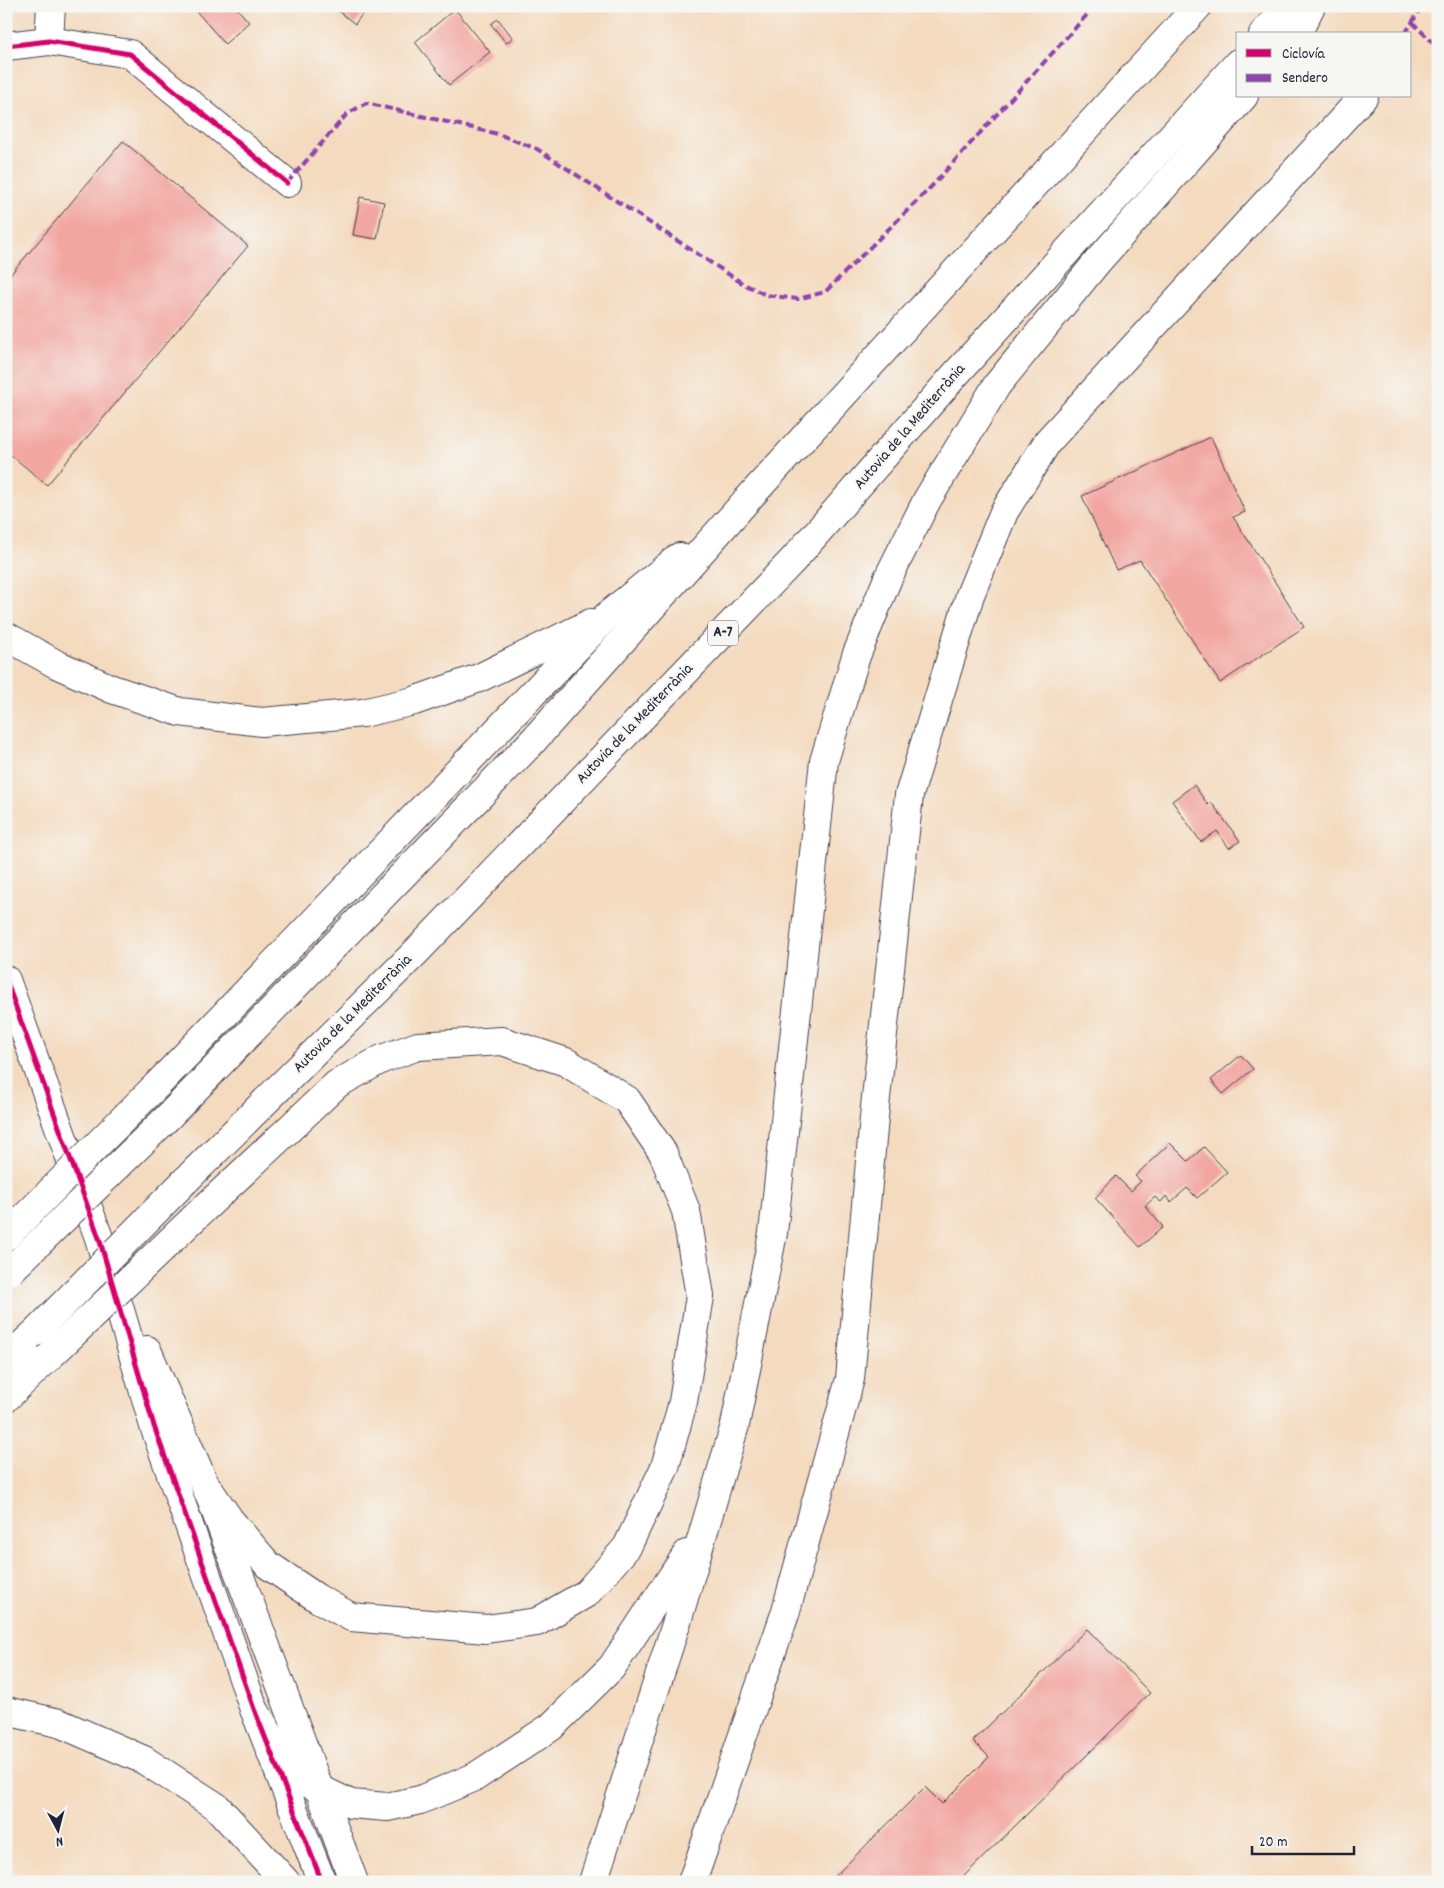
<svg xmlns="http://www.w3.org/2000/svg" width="1444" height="1888" font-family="Dekko,sans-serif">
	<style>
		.building { fill: #f2a6a0 }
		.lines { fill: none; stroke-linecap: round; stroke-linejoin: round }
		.minor-casing { stroke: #423e4f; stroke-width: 30 }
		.highway-casing { stroke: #423e4f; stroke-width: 30 }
		.minor { stroke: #fff; stroke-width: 28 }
		.highway { stroke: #fff; stroke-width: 28 }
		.highway-bridge-casing { stroke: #423e4f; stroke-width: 30; stroke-linecap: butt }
		.highway-bridge { stroke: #fff; stroke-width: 28 }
		.quiet { stroke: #8e44ad; stroke-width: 4; stroke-dasharray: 8 4; stroke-linecap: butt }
		.cycleway-casing { stroke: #f6f6f2; stroke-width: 8 }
		.cycleway { stroke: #d6006c; stroke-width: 5 }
		.labels { text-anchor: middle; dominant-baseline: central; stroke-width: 4.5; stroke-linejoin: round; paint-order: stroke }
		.shield { fill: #f6f6f2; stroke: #626272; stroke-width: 1 }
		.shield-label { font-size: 15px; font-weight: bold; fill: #22223b }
		.street-label { font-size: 16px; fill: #22223b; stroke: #f6f6f2 }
	</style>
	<rect width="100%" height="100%" fill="#f6f6f2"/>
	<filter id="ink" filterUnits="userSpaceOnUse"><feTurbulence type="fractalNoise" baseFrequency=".02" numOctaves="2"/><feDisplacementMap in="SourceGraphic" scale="10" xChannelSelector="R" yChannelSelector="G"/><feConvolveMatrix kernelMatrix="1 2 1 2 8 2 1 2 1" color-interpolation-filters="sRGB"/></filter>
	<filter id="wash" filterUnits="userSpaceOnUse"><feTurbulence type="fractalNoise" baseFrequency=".0096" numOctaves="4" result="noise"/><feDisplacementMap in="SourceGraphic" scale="20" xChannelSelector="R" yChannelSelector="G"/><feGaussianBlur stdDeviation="1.12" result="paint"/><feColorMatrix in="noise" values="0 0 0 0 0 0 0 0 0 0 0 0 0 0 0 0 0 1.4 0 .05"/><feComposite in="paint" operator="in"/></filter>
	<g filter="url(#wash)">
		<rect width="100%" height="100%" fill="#f4dabe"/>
		<g id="blocks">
			<g class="building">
				<path d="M201,6h34l14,16 -24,22 -29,-33z"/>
				<path d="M332,6h36l-13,18z"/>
				<path d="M455,9l35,43 -41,33 -34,-43z"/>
				<path d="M498,19l15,19 -7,5 -15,-19z"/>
				<path d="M123,141l125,105 -201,239 -41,-34v-171z"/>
				<path d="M360,197l24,5 -7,37 -24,-4z"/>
				<path d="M1211,437l34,75 -12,5 71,110 -84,56 -80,-123 -24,10 -34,-74z"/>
				<path d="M1194,785l14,20 3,-3 29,39 -11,7 -12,-17 -16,11 -29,-41z"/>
				<path d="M1241,1055l12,14 -30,25 -12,-14z"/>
				<path d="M1170,1143l18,18 16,-14 23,25 -30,26 -10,-10 -16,14 -5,-6 -5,6 -6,-5 -10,9 18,21 -23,20 -45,-49 21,-22 15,15 10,-10 -6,-5z"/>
				<path d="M1087,1629l63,64 -192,189h-129l96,-95 17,17 47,-47 -16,-16z"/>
			</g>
		</g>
	</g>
	<g filter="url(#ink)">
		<use href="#blocks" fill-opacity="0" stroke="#423e4f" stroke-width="1"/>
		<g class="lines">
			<g class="minor-casing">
				<g id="minor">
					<path d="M49,41l2,-35"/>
					<path d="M6,46l43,-5 81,13 157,129"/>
					<path d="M6,980l93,258 55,188 100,283 68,173"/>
					<path d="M147,1350l64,149 143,383"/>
					<path d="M692,1882l93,-268 65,-235 25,-272 34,-312 61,-200 34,-83 44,-71 316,-345"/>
				</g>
			</g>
			<g class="highway-casing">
				<g id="highway">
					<path d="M1263,34l25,-28"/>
					<path d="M1297,34l14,-28"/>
					<path d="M6,636l50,28 56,25 68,23 82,10 101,-9 51,-12 65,-23 112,-55"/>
					<path d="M162,1080l446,-465 71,-58"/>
					<path d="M167,1118l365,-376 215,-242 451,-494"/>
					<path d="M185,1181l232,-230 376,-391 161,-184 284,-313"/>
					<path d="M192,1220l145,-136 45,-25 36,-13 84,-5 64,21 61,38 36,53 23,58 14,85 -17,106 -18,65 -38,80 -40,46 -50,29 -51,7 -135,-12 -34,-19 -49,-33 -39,-46 -26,-38"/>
					<path d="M6,1360l30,-28"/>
					<path d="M6,1398l42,-40"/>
					<path d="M254,1709l41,68 56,27 36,3 33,-7 55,-23 76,-50 61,-60 75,-113"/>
					<path d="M6,1711l53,12 85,37 73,47 69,75"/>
					<path d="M593,1882l85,-264 57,-193 38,-192 51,-472 32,-105 32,-78 39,-78 70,-115 101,-124 146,-165"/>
				</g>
			</g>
			<use href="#minor" class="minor"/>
			<use href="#highway" class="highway"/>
			<g class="highway-bridge-casing">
				<g id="highway-bridge">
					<path d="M6,1236l156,-156"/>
					<path d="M11,1270l156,-152"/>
					<path d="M36,1332l149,-151"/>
					<path d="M48,1358l144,-138"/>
				</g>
			</g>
			<use href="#highway-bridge" class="highway-bridge"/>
			<g class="quiet">
				<path d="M1412,22l26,26"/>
				<path d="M1405,34l17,-28"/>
				<path d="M287,183l60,-69 19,-11 132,31 39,15 205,134 24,12 32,4 27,-7 106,-105 164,-181"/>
			</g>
			<g class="cycleway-casing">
				<g id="cycleway">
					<path d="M6,46l43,-5 81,13 157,129"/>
					<path d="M6,980l93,258 55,188 100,283 68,173"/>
				</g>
			</g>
			<use href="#cycleway" class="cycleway"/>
		</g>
	</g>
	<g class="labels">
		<rect class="shield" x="708" y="620.5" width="30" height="25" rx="4"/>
		<g class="shield-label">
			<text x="723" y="633">A-7</text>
		</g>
		<g class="street-label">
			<text transform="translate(910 427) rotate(-49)">Autovia de la Mediterrània</text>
			<text transform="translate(635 724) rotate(-46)">Autovia de la Mediterrània</text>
			<text transform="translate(353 1014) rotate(-45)">Autovia de la Mediterrània</text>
		</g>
	</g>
	<rect width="1444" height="1888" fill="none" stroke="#f6f6f2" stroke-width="25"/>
	<rect x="1236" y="32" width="175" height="65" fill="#f6f6f2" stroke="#a1a1a9"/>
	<rect x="1246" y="49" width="25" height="8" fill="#d6006c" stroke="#a1a1a9"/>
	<text x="1282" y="58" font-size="15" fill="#22223b">Ciclovía</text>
	<rect x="1246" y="74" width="25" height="8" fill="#8e44ad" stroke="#a1a1a9"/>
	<text x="1282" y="82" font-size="15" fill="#22223b">Sendero</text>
	<g transform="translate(58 1830) rotate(173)" stroke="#f6f6f2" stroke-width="4" paint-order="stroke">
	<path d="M0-4L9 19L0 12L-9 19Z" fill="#22223b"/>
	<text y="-8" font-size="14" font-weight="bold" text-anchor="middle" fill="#22223b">N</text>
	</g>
	<path d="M1252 1846v8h102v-8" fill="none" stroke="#22223b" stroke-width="2.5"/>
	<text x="1259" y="1846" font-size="15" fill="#22223b" stroke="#f6f6f2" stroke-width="4" paint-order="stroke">20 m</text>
</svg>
